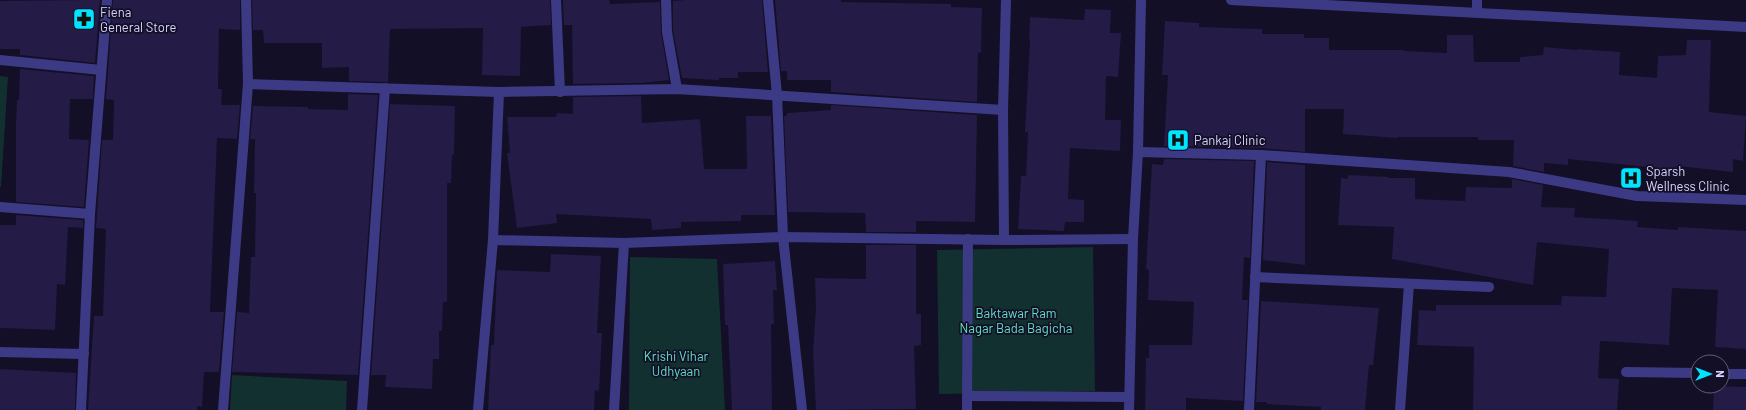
<svg xmlns="http://www.w3.org/2000/svg" width="1746" height="410" font-family="Barlow,sans-serif">
	<style>
		.green { fill: #12302f }
		.building { fill: #241b47 }
		.lines { fill: none; stroke-linecap: round; stroke-linejoin: round }
		.minor { stroke: #3d3a85; stroke-width: 10 }
		.labels { text-anchor: middle; dominant-baseline: central; stroke-width: 3.5; stroke-linejoin: round; paint-order: stroke }
		.poi-label { font-size: 13px; fill: #d9d4ff; stroke: #130f26; text-anchor: start }
		.park-label { font-size: 13px; fill: #5fe0c0; stroke: #130f26 }
	</style>
	<rect width="100%" height="100%" fill="#130f26"/>
	<g class="green">
		<path d="M0,76l8,1 -7,110h-1z"/>
		<path d="M1093,247l2,144 -156,3 -2,-144z"/>
		<path d="M630,257l87,2 8,151h-96z"/>
		<path d="M232,375l115,6 -1,29h-116z"/>
	</g>
	<g class="building">
		<path d="M83,0h17l-5,63 -75,-8v-6h-20v-48z"/>
		<path d="M113,0h127v30l-21,-1 -1,60h4l-1,16h19l-3,34 -20,-1 -7,174h14l-5,60h-15l-2,35 -5,-1v4h-109l6,-94h9l3,-87 -10,-1 6,-88h11l1,-40 -8,-1z"/>
		<path d="M252,0h298l1,25 -30,2 -1,49 -38,-1 1,-47 -93,1 -2,53 -39,-1v-14l-27,1v-25h-58l-1,-13h-10z"/>
		<path d="M563,0h46l1,4 50,-2 1,31 8,47 -28,3 -68,1 -1,-59h-8z"/>
		<path d="M685,0h77l6,72h-30v6h-19v2l-37,-2 -9,-47v-30z"/>
		<path d="M775,0h66v2l110,2v3l31,1 -1,45 -3,-1 -1,50 -146,-10v-12h-44v-9h-6z"/>
		<path d="M1085,9l26,1 -1,23h11l-3,44 -12,-1 -1,44h16l-1,31 -50,-3 -2,51 16,1v22h-19l-1,9 -46,-2 3,-53h5l2,-44h-3l5,-92h-1l1,-23 54,3z"/>
		<path d="M1165,21l34,2v4l63,2v5h42v4h25v12h75v1l43,2v-18h26l1,27h46v-5l23,-2 1,-8 33,3v-1l43,3 -1,23 38,3 1,-22 28,-1 1,-15h24l-2,72 37,4 -3,45 -10,-2v13l-56,-6 -1,5 -28,-2v-2l-80,-8v6l-24,-2v9l-31,-6 1,-26h-36v-3h-81v1l-54,-4 1,-25h-39v43l-44,-4 -97,-2 4,-71h-6z"/>
		<path d="M20,69l74,7 -1,23h-23l-1,40 20,1 -5,67 -68,-5v-78l1,-24h2z"/>
		<path d="M348,94l30,1 -20,280 -126,-3 5,-60 12,1 2,-56h4l1,-64h-2l1,-54h-5l3,-33 55,1v2l40,1z"/>
		<path d="M641,96l1,27 58,-4 4,50h43l-1,-53h25l4,99h-34v6l-60,1v6l-29,2 -1,-11 -95,-5 1,9 -40,5 -10,-75h3l-3,-36h49l1,-4 16,1v-17z"/>
		<path d="M390,104l65,2 -1,49h-2l-1,28h-4v119h-4l-1,29h-3v28h-6l-1,30 -47,-2 1,-12h-15z"/>
		<path d="M831,105l146,10 -2,107 -59,-1v11h-50l-1,-19 -77,-1 -4,-96h3v-3l44,-3z"/>
		<path d="M1164,159l90,2 -4,97 -6,-1 -2,43h6l-5,101 -57,-3v12h-41l1,-52h3v-13h43l2,-43 -46,-2 1,-30 -3,-1 6,-105 11,1z"/>
		<path d="M1267,162l38,3v100l-42,-5z"/>
		<path d="M1348,175l41,2v1h26v21l50,2 1,-14 46,1v-9l31,6 -2,22 34,1 -1,9 64,4 -1,6 41,3v-3l68,4v118l-31,-2 3,-57 -46,-2 -3,57 -69,-4 -2,37 21,1 -2,31h-144l1,-63 -57,-2 2,-35 17,1v-6h125l1,-9 44,1 3,-48 -72,-7 -4,43 -141,-26 2,-32 -56,-2 3,-47 7,1z"/>
		<path d="M16,215l67,5v8l-15,-1 -3,58 -8,-1 -2,46 -55,-2v-103h16z"/>
		<path d="M866,245h50v69h5v31l-7,1 2,63 -100,1 -3,-58 3,-45 -1,-29 51,1z"/>
		<path d="M551,254l50,2 -4,77h5l-3,58 -4,-1 -1,20h-106l3,-65h3l3,-75 53,2z"/>
		<path d="M775,261l2,29h-4l1,34h-3l1,86h-40l-4,-85h-3l-2,-61z"/>
		<path d="M1261,301l118,7 -6,57h-4l-4,45h-44v-3l-54,-3v-2h-11z"/>
		<path d="M0,369l76,4 -1,37h-75z"/>
		<path d="M1714,386l32,1v23h-33z"/>
	</g>
	<g class="lines">
		<g class="minor">
			<path d="M556,0l4,92"/>
			<path d="M666,0l1,32 10,57"/>
			<path d="M768,0l9,95 6,142 19,173"/>
			<path d="M1231,0l515,27"/>
			<path d="M1477,12v-12"/>
			<path d="M0,60l101,10"/>
			<path d="M248,84l251,8 178,-3 326,21"/>
			<path d="M1138,152l123,3 248,17 128,24 109,4"/>
			<path d="M0,207l90,7"/>
			<path d="M493,240l131,3 159,-6 221,3 129,-1"/>
			<path d="M1004,240l-1,-130 3,-110"/>
			<path d="M1255,277l234,10"/>
			<path d="M0,352l84,2"/>
			<path d="M1626,372l72,1"/>
			<path d="M1722,374h24"/>
			<path d="M967,396l162,1"/>
			<path d="M81,410l9,-196 17,-214"/>
			<path d="M223,410l25,-326 -2,-84"/>
			<path d="M362,410l23,-322"/>
			<path d="M478,410l15,-170 6,-148"/>
			<path d="M614,410l10,-167"/>
			<path d="M967,410l1,-171"/>
			<path d="M1129,410l4,-171 5,-87 3,-152"/>
			<path d="M1249,410l12,-255"/>
			<path d="M1400,410l9,-126"/>
		</g>
	</g>
	<defs>
		<g id="pharmacy-square" transform="scale(1.15)"><rect x="-9" y="-9" width="18" height="18" rx="4" fill="#00e5ff" stroke="#130f26"/><path d="M-2-6h4v4h4v4h-4v4h-4v-4h-4v-4h4Z" fill="#111"/></g>
		<g id="hospital-square" transform="scale(1.15)"><rect x="-9" y="-9" width="18" height="18" rx="4" fill="#00e5ff" stroke="#130f26"/><path d="M-5-5h3v3.5h4V-5h3V5h-3V1.5h-4V5h-3Z" fill="#111"/></g>
	</defs>
	<g fill-rule="evenodd">
		<use href="#pharmacy-square" x="84" y="19"/>
		<use href="#hospital-square" x="1178" y="140"/>
		<use href="#hospital-square" x="1631" y="178"/>
	</g>
	<g class="labels">
		<g class="poi-label">
			<text x="100" y="12">Fiena<tspan x="100" dy="15">General Store</tspan></text>
			<text x="1194" y="140">Pankaj Clinic</text>
			<text x="1646" y="171">Sparsh<tspan x="1646" dy="15">Wellness Clinic</tspan></text>
		</g>
		<g class="park-label">
			<text x="1016" y="313">Baktawar Ram<tspan x="1016" dy="15">Nagar Bada Bagicha</tspan></text>
			<text x="676" y="356">Krishi Vihar<tspan x="676" dy="15">Udhyaan</tspan></text>
		</g>
	</g>
	<g transform="translate(1710 374) rotate(90)"><circle r="19" fill="#130f26" stroke="#625e7d"/>
	<path d="M0-3L7 15L0 10L-7 15Z" fill="#00e5ff"/>
	<text y="-6" font-size="11" font-weight="bold" text-anchor="middle" fill="#d9d4ff">N</text>
	</g>
</svg>
